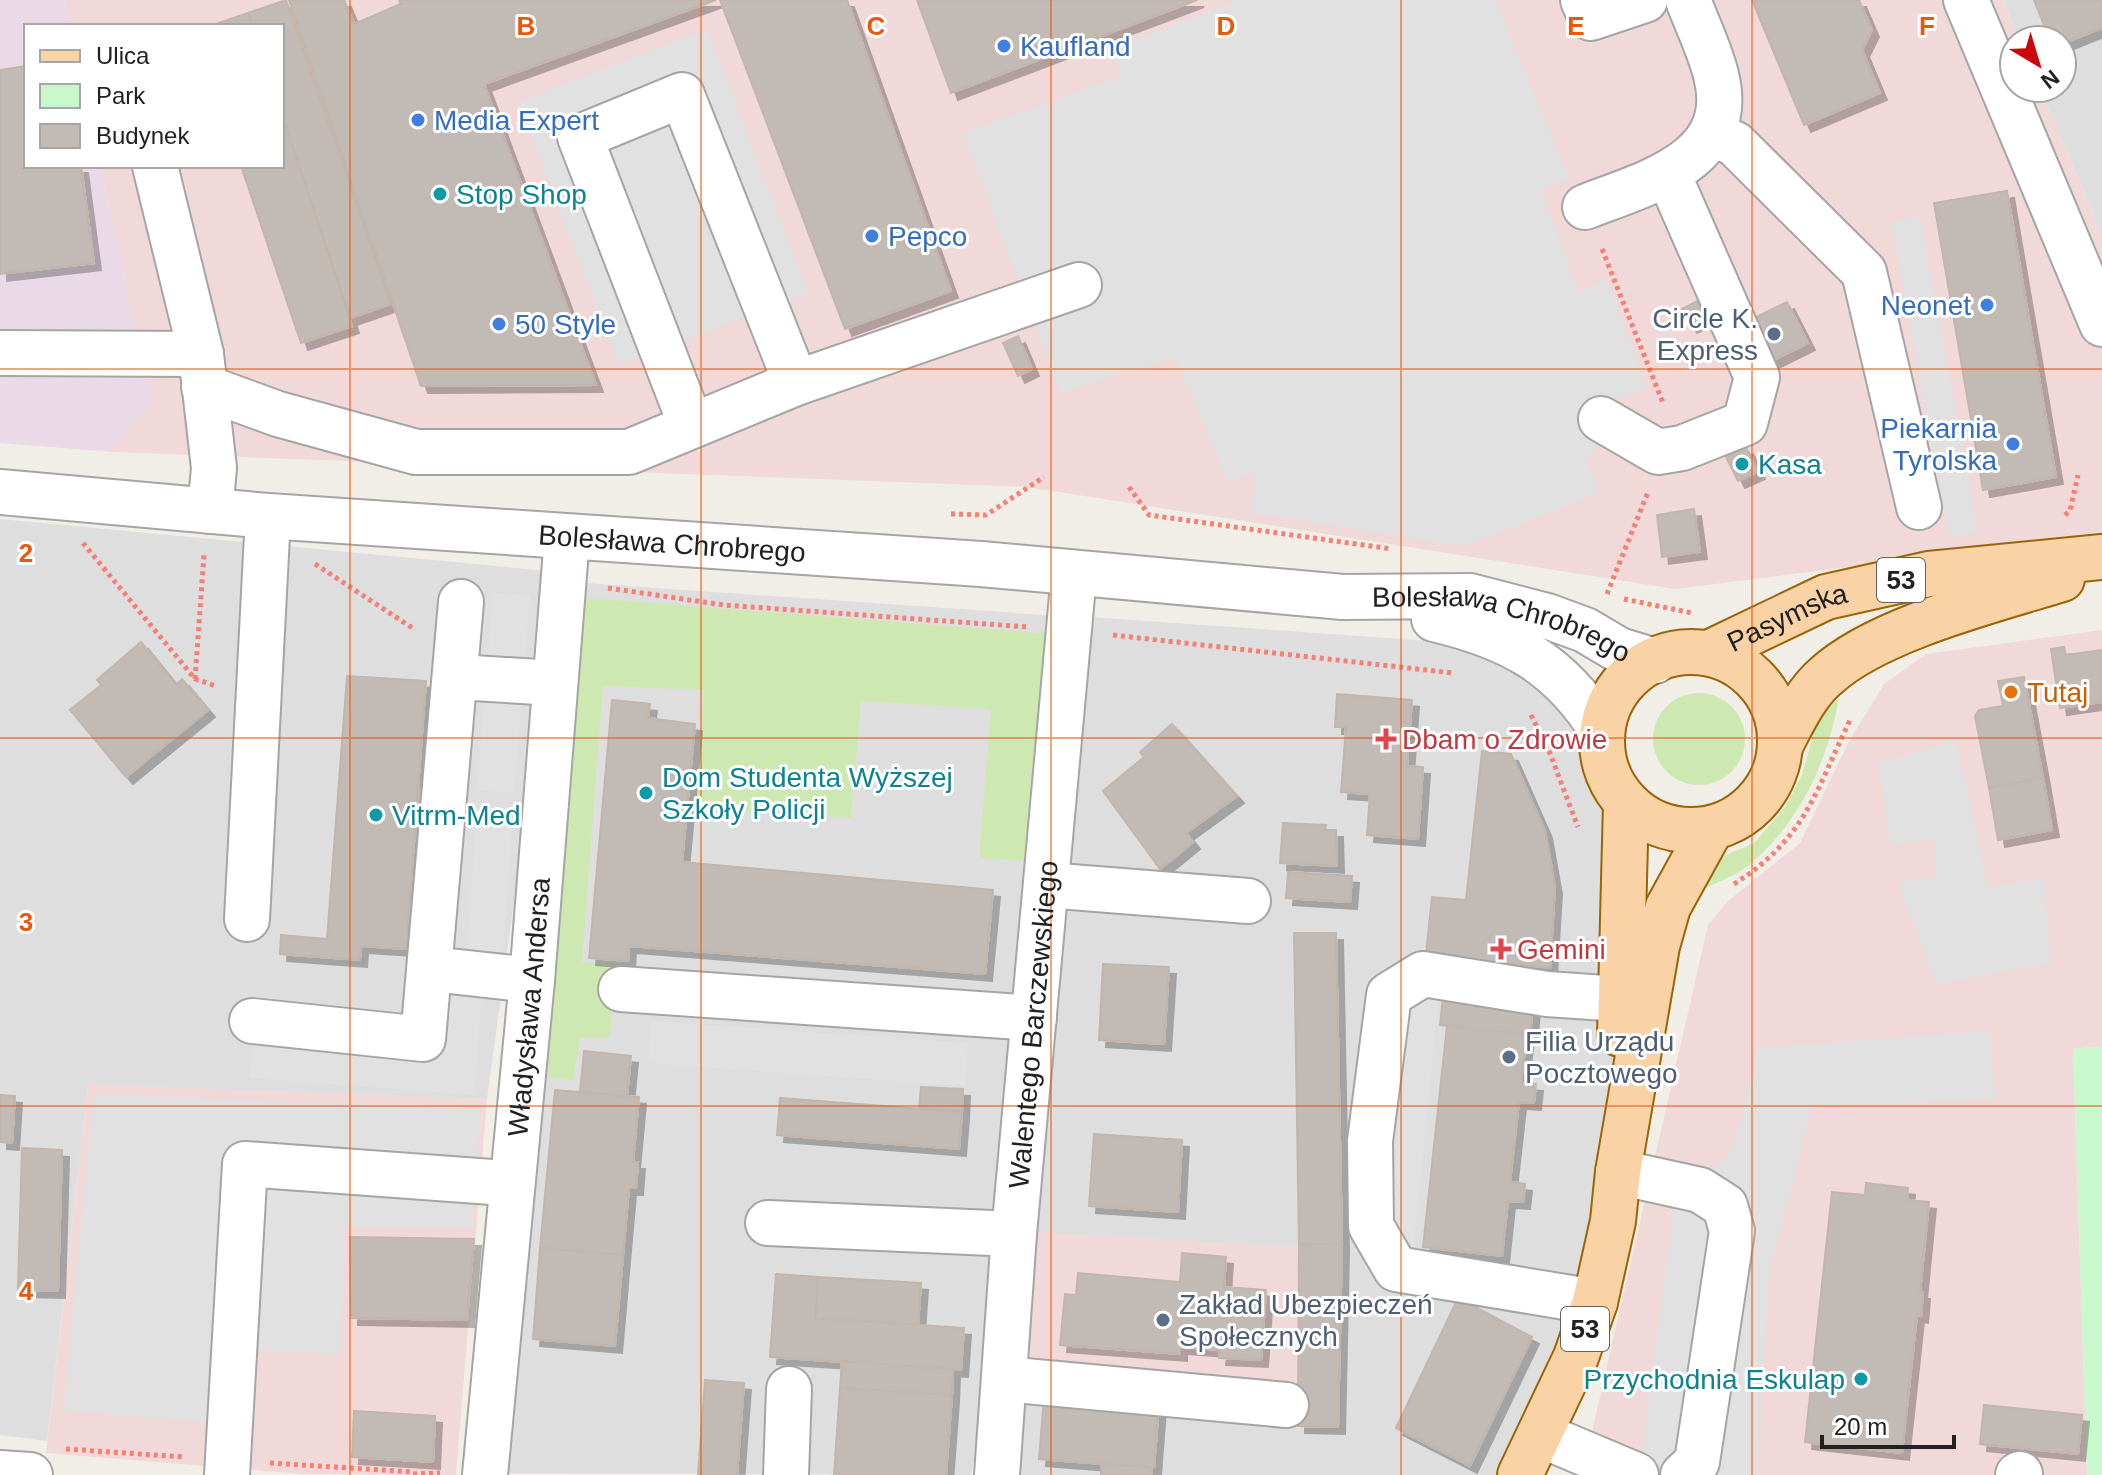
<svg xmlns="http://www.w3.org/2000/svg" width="2102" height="1475" font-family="Arial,sans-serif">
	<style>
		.residential { fill: #dfdede }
		.commercial { fill: #f1d9d9 }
		.industrial { fill: #eadae7 }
		.grass { fill: #cde9b1 }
		.park { fill: #c8f8cb }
		.parking { fill: #e1e1e1 }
		.building { fill: #c2bab5; stroke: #c2b5ab; stroke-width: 2; filter: url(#shadow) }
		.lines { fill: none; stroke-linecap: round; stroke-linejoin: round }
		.minor-casing { stroke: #a5a5a5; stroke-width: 48 }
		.major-casing { stroke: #996505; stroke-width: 48 }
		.path { stroke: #f58075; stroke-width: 5; stroke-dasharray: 4 4; stroke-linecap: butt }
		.minor { stroke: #fff; stroke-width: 44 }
		.major { stroke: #f9d3a5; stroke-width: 44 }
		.grid { fill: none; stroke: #e8590c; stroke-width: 2; stroke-opacity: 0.55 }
		.shop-dot { fill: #3f7fe0; stroke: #fff; stroke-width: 3 }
		.culture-dot { fill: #0f9aa8; stroke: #fff; stroke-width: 3 }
		.service-dot { fill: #5c6f8a; stroke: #fff; stroke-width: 3 }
		.food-dot { fill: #e8710a; stroke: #fff; stroke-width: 3 }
		.health-dot { fill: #e0444e; stroke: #fff; stroke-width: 3 }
		.labels { text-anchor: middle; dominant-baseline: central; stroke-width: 6; stroke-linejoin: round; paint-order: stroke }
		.shield { fill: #fff; stroke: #646464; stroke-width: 2 }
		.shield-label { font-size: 26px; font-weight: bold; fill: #212121 }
		.shop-label { font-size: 28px; fill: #366cbe; stroke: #fff; text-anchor: start }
		.culture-label { font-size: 28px; fill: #0d838f; stroke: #fff; text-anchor: start }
		.service-label { font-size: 28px; fill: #4e5e75; stroke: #fff; text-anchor: start }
		.street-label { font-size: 28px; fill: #212121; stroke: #fff }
		.food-label { font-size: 28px; fill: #c56008; stroke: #fff; text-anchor: start }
		.health-label { font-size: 28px; fill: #be3a42; stroke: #fff; text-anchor: start }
		.grid-label { font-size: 26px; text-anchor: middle; font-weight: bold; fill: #e8590c; stroke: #fff; stroke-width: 6; stroke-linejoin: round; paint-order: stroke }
	</style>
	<defs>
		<filter id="shadow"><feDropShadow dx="7" dy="7" stdDeviation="0" flood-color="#0004"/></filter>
	</defs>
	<rect width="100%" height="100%" fill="#f1eee8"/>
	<g class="residential">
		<path d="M2003,0h99v235l-62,-147h22v-48h-42z"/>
		<path d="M0,519l559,53 -72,527 -399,-14 -41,356 -47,-6z"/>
		<path d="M572,582l488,34 -70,759 -19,100 -463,-2z"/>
		<path d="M1075,616l427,30 100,85 1,25 20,96 -5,320 -98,303h-498l-10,-99 6,-145z"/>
	</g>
	<g class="commercial">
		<path d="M64,0h1939l17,40h-6v48h26l62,147v300l-427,54 -648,-102 -915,-35 39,-53 -51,-233h182v-140h-213z"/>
		<path d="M2102,630v416l-29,3 14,426h-505l126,-550 20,-24 72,-58 48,-100 36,-59 42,-30z"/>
		<path d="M88,1084l399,15 -31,376 -153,-1 -257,-21z"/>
		<path d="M1018,1231l281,16 2,147 -289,-18z"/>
	</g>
	<path class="industrial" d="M0,0h64l5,26h-43v140h74l51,233 -39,53 -112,-9z"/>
	<g class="grass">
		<path d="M575,597l474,37 -19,227 -51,-3 12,-149 -130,-8 -10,117 -156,-9 9,-119 -101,-4 -21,276 32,4 -4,71 -30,1 -7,42 -25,-3z"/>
		<circle cx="1699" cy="739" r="46"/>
		<path d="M1839,698c-11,64 -41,129 -94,170 -12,9 -30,15 -44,22l18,-32 35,-15 31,-36 17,-32 16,-58z"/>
	</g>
	<path class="park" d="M2102,1046v429h-15l-14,-426z"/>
	<g class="parking">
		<path d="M1239,0h257l73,179 -28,10 37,103 28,-12 42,109 -30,8 -30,65 11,31 -135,53 -213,-33 4,-41 -27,11 -53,-126 -115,36 -97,-260 159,-57 -11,-26z"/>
		<path d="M707,29l101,264 -189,72 -101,-263z"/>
		<path d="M1920,216l58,316 -29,6 -58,-316z"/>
		<path d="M493,593l37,3 -16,197 -37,-3z"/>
		<path d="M1956,741l32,147 55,-10 8,85 -115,21 -38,-102 38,-5 -1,-39 -44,7 -13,-82z"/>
		<path d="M477,809l36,3 -10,141 -36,-3z"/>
		<path d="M440,990l42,3 -8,102 -224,-17 4,-48 182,14z"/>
		<path d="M1412,994l27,2 -25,246 -26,-4z"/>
		<path d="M651,1021l317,22 -3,43 -317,-23z"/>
		<path d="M1990,1031l5,68 -183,7 -43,168 -12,201h-118l40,-305h32l18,-16 12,-35 16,-71z"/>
		<path d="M93,1094l387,16 -8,118 -128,-1 -3,127 -85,-3 -2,75 -190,-16z"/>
	</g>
	<g class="building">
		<path d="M286,0l105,304 -41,14 -68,-202v-90h-30l-4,-13z"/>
		<path d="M289,0h55l10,24 47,-20 -2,-4h317l-232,84 112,301 -175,1z"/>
		<path d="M720,0h127l104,291 -106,38z"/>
		<path d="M917,0h280l-246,93z"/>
		<path d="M1752,0h107l13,30 -10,20 18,43 -76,32z"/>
		<path d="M2034,0h68v28l-40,16v-4h-12z"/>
		<path d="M248,13l4,13h-42z"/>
		<path d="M26,66v100h55l13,97 -94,11v-204z"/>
		<path d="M282,116l70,210 -51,17 -60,-177h41z"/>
		<path d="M2007,191l49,286 -73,13 -49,-287z"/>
		<path d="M1701,299l9,18 -20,9 -8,-17z"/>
		<path d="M1787,302l21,41 -48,24 -20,-42z"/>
		<path d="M1018,336l14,33 -14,7 -15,-33z"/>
		<path d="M1746,447l12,25 -20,9 -12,-24z"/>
		<path d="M1694,509l6,43 -38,5 -5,-42z"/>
		<path d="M141,642l35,43 6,-6 26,31 -82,67 -56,-67 31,-25 -4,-5z"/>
		<path d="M2064,647l2,8 36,-5v52l-42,6 -9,-59z"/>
		<path d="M347,676l79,5 -20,268 -45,-3 -1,14 -80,-6 1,-19 46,4z"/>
		<path d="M2024,677l19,101 -54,10 -14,-72 4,-6 24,-4 -5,-25z"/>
		<path d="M1337,694l75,6 -5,66 16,1 -5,72 -51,-4 3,-41 -29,-2 5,-65h-11z"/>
		<path d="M612,700l38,4 -2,14 47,6 -13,138 311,28 -8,84 -356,-28 -1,15 -39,-3z"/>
		<path d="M1172,724l65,72 -51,37 7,9 -33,27 -57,-78 41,-34 -4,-5z"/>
		<path d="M1482,751l29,3 34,77 10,56 -5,81 -124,-14 6,-57 34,3z"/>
		<path d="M2043,778l9,52 -54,10 -9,-52z"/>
		<path d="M418,789l14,2 -4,51 -13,-1z"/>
		<path d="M1283,823l43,2 -1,5h11l1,36 -57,-3z"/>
		<path d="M1288,872l64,4 -2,26 -64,-4z"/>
		<path d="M1294,933h42l6,311 -43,1z"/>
		<path d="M1103,964l66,3 -5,77 -65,-4z"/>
		<path d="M1443,997l90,10 -3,28 -90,-10z"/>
		<path d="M1447,1026l80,8 -6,49 15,1 -2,19 -15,-1 -9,80 15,2 -2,18 -15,-1 -6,55 -79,-9z"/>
		<path d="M584,1051l47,5 -4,40 -47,-4z"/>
		<path d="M921,1087l42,2 -1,23 -43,-3z"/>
		<path d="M555,1090l84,7 -6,65h5l-2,26h-7l-6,67 -83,-7z"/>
		<path d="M0,1095l15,1 -3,47 -12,-1z"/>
		<path d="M780,1098l182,14 -3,37 -182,-14z"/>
		<path d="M1094,1134l88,6 -4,72 -89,-6z"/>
		<path d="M22,1148l40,2 -4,141 -40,-1z"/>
		<path d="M1866,1183l42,5 -1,12 22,2 -9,90h3l-2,24 -4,-1 -15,138 -97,-11 27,-250 33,3z"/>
		<path d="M350,1237l124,2 -7,81 -116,-2z"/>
		<path d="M1342,1244l-4,183 -40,-1 1,-181z"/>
		<path d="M540,1248l83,7 -8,91 -82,-7z"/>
		<path d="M1182,1253l44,4 -2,30 42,3 -5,70 -42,-2 1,-8 -40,-3v7l-120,-9 5,-51 11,1 2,-22 102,9z"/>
		<path d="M776,1274l42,3 -2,41 148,10 -3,42 -191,-13z"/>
		<path d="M818,1277l103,6 -3,42 -102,-7z"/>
		<path d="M1458,1298l74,39 -62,129 -74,-38z"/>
		<path d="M842,1361l111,9 -1,25 -112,-7z"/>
		<path d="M705,1380l39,3 -7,92h-39z"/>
		<path d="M840,1388l112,7 -6,80h-112z"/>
		<path d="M1044,1397l115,7 -5,64 -115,-9z"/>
		<path d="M1984,1405l98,10 -4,39 -98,-10z"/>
		<path d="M354,1411l81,5 -2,46 -81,-5z"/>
		<path d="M1101,1464l51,4v7h-51z"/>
	</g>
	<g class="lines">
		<g class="minor-casing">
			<g id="minor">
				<path d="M1583,0l8,18 54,-18"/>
				<path d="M1966,0l136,324"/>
				<path d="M1712,133l23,11 129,128 55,235"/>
				<path d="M155,166l46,188 13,114 -4,43"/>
				<path d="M1585,207c61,-24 153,-46 131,-132 -6,-25 -19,-51 -28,-75"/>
				<path d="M0,353l201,1"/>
				<path d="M204,387l74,27 138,38h213l167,-69 283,-98"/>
				<path d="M1601,419l57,33 24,-4 63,-25 12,-46 -89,-203"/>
				<path d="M691,425l-111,-288 102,-42 114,288"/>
				<path id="s1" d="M0,492l268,24 713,48 362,33 127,-1 77,20 38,14 34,20 36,11"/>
				<path d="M1434,619c76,18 126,44 168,112"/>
				<path d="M457,677l98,6"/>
				<path d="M1046,885l202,16"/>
				<path d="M247,919l21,-403"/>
				<path d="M431,969l101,11"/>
				<path d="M621,989l413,29"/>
				<path d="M252,1021l171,18 38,-437"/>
				<path d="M1618,1172l82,18 25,16 7,25 -35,231 -14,13"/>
				<path d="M768,1223l246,11"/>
				<path d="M1595,1302l-199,-33 -25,-43 -1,-85 19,-146 34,-21 124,20 73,5"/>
				<path d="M1004,1379l282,26"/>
				<path d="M1541,1435l95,40"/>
				<path d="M0,1473l30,2"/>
				<path d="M227,1475l18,-311 247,18"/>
				<path id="s2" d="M485,1475l47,-495 35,-443"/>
				<path d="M786,1475l3,-86"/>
				<path id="s3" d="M997,1475l17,-241 60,-660"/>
				<path d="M2018,1475l2,-1"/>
			</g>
		</g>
		<g class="major-casing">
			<g id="major">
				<path id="s4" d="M1713,651l113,-54 103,-23 173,-17"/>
				<circle cx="1691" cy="741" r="89"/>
				<path d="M1782,742c12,-23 24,-49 44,-66 51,-47 168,-76 236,-97"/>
				<path d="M1620,1034l6,-230"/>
				<path d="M1520,1475l56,-118 19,-55 18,-81 5,-49 39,-226 11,-39 43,-78"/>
			</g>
		</g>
		<g class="path">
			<path d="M1602,249l61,154"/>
			<path d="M1129,487l20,28 243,34"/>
			<path d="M951,514l35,1 58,-38"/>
			<path d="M2065,515l5,-4 8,-36"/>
			<path d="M83,543l112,136 21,7"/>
			<path d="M315,564l99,65"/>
			<path d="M608,588l116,17 304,22"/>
			<path d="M1607,594l41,-102"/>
			<path d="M1624,599l68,14"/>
			<path d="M1113,635l340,38"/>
			<path d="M195,679l9,-124"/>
			<path d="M1531,715l18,36 29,76"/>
			<path d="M1734,884c71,-45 81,-91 116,-164"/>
			<path d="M66,1449l118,8"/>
			<path d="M270,1463l142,9"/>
			<path d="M413,1474l27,-1"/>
		</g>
		<use href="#minor" class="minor"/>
		<use href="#major" class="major"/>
	</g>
	<path class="grid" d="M350,0v1475M701,0v1475M1051,0v1475M1401,0v1475M1752,0v1475M0,369h2102M0,738h2102M0,1106h2102"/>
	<g class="shop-dot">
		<circle cx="1004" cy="46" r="8"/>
		<circle cx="418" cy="120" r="8"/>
		<circle cx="872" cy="236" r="8"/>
		<circle cx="1987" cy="305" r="8"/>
		<circle cx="499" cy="324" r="8"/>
		<circle cx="2013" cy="444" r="8"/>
	</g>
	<g class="culture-dot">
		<circle cx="440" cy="194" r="8"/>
		<circle cx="1742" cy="464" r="8"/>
		<circle cx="646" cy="793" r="8"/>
		<circle cx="376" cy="815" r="8"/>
		<circle cx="1861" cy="1379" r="8"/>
	</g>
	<g class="service-dot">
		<circle cx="1774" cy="334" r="8"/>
		<circle cx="1509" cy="1057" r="8"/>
		<circle cx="1163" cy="1320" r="8"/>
	</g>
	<circle class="food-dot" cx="2011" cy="692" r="8"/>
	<g class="health-dot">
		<path d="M1382 727h8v8h8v8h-8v8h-8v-8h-8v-8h8z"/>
		<path d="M1497 937h8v8h8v8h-8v8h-8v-8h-8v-8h8z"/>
	</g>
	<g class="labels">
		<g class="shield">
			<rect x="1877" y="558" width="48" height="44" rx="6"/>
			<rect x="1561" y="1307" width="48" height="44" rx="6"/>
		</g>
		<g class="shield-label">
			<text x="1901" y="580">53</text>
			<text x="1585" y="1329">53</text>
		</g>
		<g class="shop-label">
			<text x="1020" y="46">Kaufland</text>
			<text x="434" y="120">Media Expert</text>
			<text x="888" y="236">Pepco</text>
			<text x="1971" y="305" text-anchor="end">Neonet</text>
			<text x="515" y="324">50 Style</text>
			<text x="1997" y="428" text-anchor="end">Piekarnia<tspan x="1997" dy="32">Tyrolska</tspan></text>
		</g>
		<g class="culture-label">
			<text x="456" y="194">Stop Shop</text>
			<text x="1758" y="464">Kasa</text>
			<text x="662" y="777">Dom Studenta Wyższej<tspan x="662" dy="32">Szkoły Policji</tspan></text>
			<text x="392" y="815">Vitrm-Med</text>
			<text x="1845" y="1379" text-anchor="end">Przychodnia Eskulap</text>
		</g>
		<g class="service-label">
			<text x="1758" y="318" text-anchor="end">Circle K.<tspan x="1758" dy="32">Express</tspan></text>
			<text x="1525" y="1041">Filia Urządu<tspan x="1525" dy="32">Pocztowego</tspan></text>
			<text x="1179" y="1304">Zakład Ubezpieczeń<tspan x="1179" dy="32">Społecznych</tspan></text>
		</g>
		<g class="street-label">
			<text stroke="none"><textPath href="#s1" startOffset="674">Bolesława Chrobrego</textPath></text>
			<text stroke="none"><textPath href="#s4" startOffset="82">Pasymska</textPath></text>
			<text stroke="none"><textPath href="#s1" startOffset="1510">Bolesława Chrobrego</textPath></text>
			<text stroke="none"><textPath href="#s2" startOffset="470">Władysława Andersa</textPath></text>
			<text stroke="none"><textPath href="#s3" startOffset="452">Walentego Barczewskiego</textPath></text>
		</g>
		<g class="food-label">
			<text x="2027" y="692">Tutaj</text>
		</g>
		<g class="health-label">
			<text x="1402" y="739">Dbam o Zdrowie</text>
			<text x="1517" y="949">Gemini</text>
		</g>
	</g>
	<g class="grid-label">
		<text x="526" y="35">B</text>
		<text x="876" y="35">C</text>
		<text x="1226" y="35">D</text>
		<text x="1576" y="35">E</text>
		<text x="1927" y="35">F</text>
		<text x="26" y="562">2</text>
		<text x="26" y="931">3</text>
		<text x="26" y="1300">4</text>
	</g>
	<rect x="24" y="24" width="260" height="144" fill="#ffffff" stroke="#a6a6a6" stroke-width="2"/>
	<rect x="40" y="50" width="40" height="12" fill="#f9d3a5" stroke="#a6a6a6" stroke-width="2"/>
	<text x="96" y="64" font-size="24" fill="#212121">Ulica</text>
	<rect x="40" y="84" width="40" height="24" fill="#c8f8cb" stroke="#a6a6a6" stroke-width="2"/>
	<text x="96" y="104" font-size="24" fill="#212121">Park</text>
	<rect x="40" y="124" width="40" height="24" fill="#c2bab5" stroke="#a6a6a6" stroke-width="2"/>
	<text x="96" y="144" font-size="24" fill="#212121">Budynek</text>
	<g transform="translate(2038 64) rotate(142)"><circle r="38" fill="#ffffff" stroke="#a6a6a6" stroke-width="2"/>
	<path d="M0-6L14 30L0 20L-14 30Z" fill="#cb070b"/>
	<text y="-12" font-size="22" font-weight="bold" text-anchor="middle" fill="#212121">N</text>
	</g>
	<path d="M1822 1435v12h132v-12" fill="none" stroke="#212121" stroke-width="4"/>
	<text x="1834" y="1435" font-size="24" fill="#212121" stroke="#ffffff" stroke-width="6" paint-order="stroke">20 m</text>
</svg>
